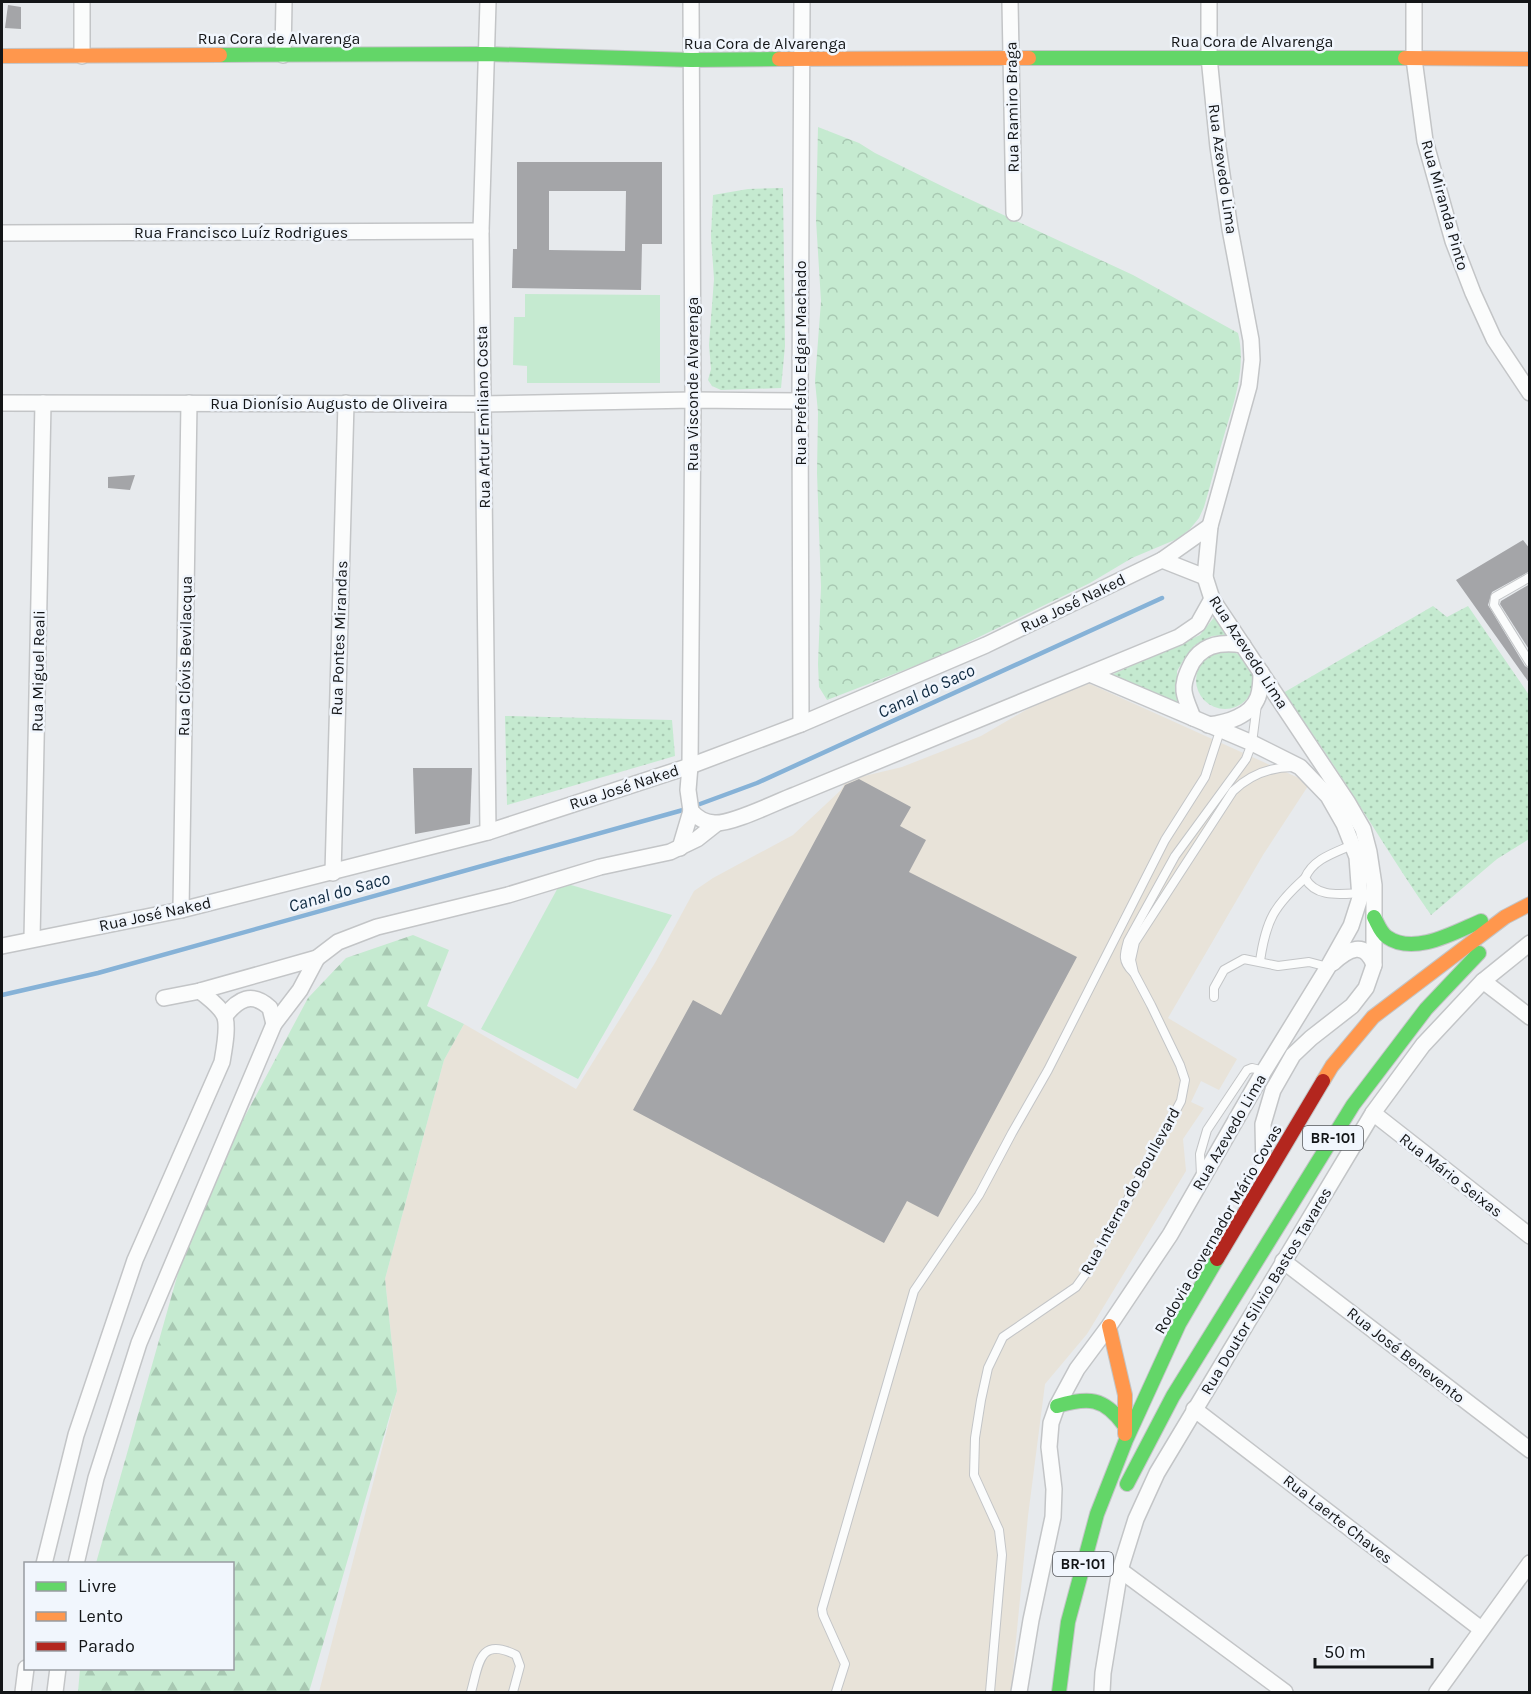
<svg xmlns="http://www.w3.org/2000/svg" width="1531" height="1694" font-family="Karla,sans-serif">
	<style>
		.commercial { fill: #e8e3d9 }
		.grass { fill: url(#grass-dots) }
		.forest { fill: url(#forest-firs) }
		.park { fill: url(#park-crowns) }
		.pitch { fill: #c5ead0 }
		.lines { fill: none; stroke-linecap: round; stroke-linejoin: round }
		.stream { stroke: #86b2d7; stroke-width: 4.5 }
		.building { fill: #a4a5a8; fill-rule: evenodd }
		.lane-casing { stroke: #c3c5c7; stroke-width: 10 }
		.street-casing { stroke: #c3c5c7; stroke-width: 18 }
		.fast-casing { stroke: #c3c5c7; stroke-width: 16 }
		.slow-casing { stroke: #c3c5c7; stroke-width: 16 }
		.jam-casing { stroke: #c3c5c7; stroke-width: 16 }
		.lane { stroke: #fbfcfc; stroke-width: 8 }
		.street { stroke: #fbfcfc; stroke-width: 15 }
		.fast { stroke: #63d668; stroke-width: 14 }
		.slow { stroke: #ff974d; stroke-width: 14 }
		.jam { stroke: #b3261e; stroke-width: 14 }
		.labels { text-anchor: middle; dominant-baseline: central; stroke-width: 5; stroke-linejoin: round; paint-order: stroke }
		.shield { fill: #f1f6fd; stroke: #56585c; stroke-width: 1.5 }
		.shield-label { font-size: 15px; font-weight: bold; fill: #131517 }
		.street-label { font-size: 16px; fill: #131517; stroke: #f1f6fd }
		.water-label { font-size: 18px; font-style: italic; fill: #102b42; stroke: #f1f6fd }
	</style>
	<defs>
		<pattern id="grass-dots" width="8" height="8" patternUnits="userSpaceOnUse" patternTransform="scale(1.5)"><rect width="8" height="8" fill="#c5ead0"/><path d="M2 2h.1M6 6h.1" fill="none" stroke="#a8c8b2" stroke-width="1.8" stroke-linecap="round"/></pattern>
		<pattern id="forest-firs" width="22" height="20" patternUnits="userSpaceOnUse" patternTransform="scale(1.5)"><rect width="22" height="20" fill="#c5ead0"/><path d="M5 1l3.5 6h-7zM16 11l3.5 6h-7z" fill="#a8c8b2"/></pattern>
		<pattern id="park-crowns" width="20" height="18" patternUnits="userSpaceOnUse" patternTransform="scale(1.5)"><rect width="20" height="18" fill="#c5ead0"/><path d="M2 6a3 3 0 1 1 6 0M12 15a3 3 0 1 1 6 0" fill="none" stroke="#a8c8b2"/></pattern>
	</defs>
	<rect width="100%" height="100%" fill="#e7eaed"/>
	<path class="commercial" d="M1079,679l231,104 -47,72 -95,163 69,41 -18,31 -18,-9 -10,21 13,6 -21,31 3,32 -99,163 -42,50 -17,132 -17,176h-692l78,-301 -12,-112 59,-219 20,-36 112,65 79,-126 39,-72 19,-13 80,-43 48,-45 9,-16 10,3 42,-10 79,-31z"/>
	<g class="grass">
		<path d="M783,188l2,158 -4,42 -60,2 -9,-4 -4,-6 3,-11 -2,-24 5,-66 -3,-43 2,-41 35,-6z"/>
		<path d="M1433,606l14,11 21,-11 61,89v144l-32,20 -66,56c-51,-73 -94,-151 -148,-222z"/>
		<path d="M1216,615l12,20 -16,1 -17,9 -9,11 -9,15 1,34 -69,-29 91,-41z"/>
		<circle cx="1225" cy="680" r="29"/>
		<path d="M505,716l167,4 3,36 -168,49z"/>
	</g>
	<path class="forest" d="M413,935l36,15 -22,56 37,18 -20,36 -59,219 12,112 -88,301h-231l2,-23 152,-1v-104l-136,-1 101,-357 111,-208 38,-40z"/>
	<path class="park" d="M818,127l41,16 16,10 79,39 179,83 105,58c9,36 -5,72 -15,106 -7,22 -12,45 -19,68l-5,11 -9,11 -13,10 -45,19 -42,25 -152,74 -111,43 -8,-13 -1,-23 3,-77 -4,-114 1,-61 -3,-31 6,-80 -5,-81z"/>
	<g class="pitch">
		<path d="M525,294l135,1v88h-133v-17l-14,-1 1,-48h11z"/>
		<path d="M561,882l111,33 -94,164 -97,-50z"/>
	</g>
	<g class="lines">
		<g class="stream">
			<path d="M700,804l57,-21 405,-185"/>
			<path d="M2,995l96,-22 585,-163"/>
		</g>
	</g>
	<g class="building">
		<path d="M8,5l13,2v22l-16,-1z"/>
		<path d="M517,162h145v82h-20l-1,46 -129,-2 1,-39h4zM549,191h77l-1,60 -76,-1z"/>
		<path d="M135,475l-5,15 -22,-2v-11z"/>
		<path d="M1523,540l7,9v22l-38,21 -4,13 37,61 5,3v15l-74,-104z"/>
		<path d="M1530,584v67l-30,-47 1,-3z"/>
		<path d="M413,768h59l-2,56 -55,10z"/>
		<path d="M859,779l52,28 -11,19 26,14 -17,32 168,85 -139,260 -31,-16 -23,42 -251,-133 60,-110 28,15 124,-230z"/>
	</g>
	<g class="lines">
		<g class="lane-casing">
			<g id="lane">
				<path d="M1530,577l-35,20 -1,8 36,58"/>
				<path d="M1352,845c-18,8 -39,14 -47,33 11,20 35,16 55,15"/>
				<path d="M1260,961c6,-41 14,-55 45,-83"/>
				<path d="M1133,972c-11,-11 -9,-17 -5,-31l47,-85 71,-97 6,-16 5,-39"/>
				<path d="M1214,997v-9l10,-18 20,-11 34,7 31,-4 19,5"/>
				<path d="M1201,1175l-1,-21 7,-24 40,-60 5,-2 12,3"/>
				<path d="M471,1692c8,-28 8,-56 45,-37l4,11 -7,26"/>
				<path d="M836,1692l9,-28 -22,-49 -1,-6 92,-318 65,-96 33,-62 36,-63 117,-230 40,-63 15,-46"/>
				<path d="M990,1692l12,-137 -3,-25 -25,-55 1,-37 6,-38 7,-32 15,-31 73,-50 18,-25 87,-161 4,-21 -5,-15 -29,-60 -17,-32 -3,-13 4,-18 98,-151c17,-16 36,-24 60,-24"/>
			</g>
		</g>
		<g class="street-casing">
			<g id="street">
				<path d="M488,2l-7,229 7,601"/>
				<path d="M691,2l2,398 -3,366 -2,24 3,21c6,7 15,12 24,12 18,1 61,-21 80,-28l384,-158 19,-13 14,-25"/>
				<path d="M1010,2l4,211"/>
				<path d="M1209,2v55l9,90 12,82 21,111 1,20 -3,26 -39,140 -5,51 7,22 136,204 15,26 6,23 5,33v80l-8,23 -14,18 -41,32 -18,17 -20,35 -10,34 1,46"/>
				<path d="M1414,2v57l11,82 28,100 20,52 21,46 36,54"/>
				<path d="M283,55l1,-53"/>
				<path d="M82,56v-54"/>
				<path d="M2,233l479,-2"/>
				<path d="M2,403l480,1 211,-4 107,1"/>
				<path d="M1162,560l43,17"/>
				<path d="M1193,718c-3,-9 -8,-18 -9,-27 -1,-8 2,-15 5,-22 10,-24 31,-28 54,-24"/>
				<path d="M801,724l-1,-323 2,-399"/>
				<path d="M1208,725c19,-2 43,-9 50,-28 3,-8 3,-17 3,-25"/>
				<path d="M680,848l11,-37"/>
				<path d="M333,873l13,-470"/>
				<path d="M181,910l8,-507"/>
				<path d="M32,939l11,-536"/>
				<path d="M2,946l179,-36 307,-78 202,-66 111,-42 185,-79 176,-85 48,-34"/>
				<path d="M1333,963c15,-14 32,-23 41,2"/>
				<path d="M1483,981l47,36"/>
				<path d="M164,998l36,-7 117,-33 21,-16 39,-15 131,-32 92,-28 70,-15 27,-13 19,-15"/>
				<path d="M225,1016c13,-17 27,-25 45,-8l4,16"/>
				<path d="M1373,1113l157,123"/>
				<path d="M1283,1261l247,189"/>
				<path d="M1194,1409l287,220"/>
				<path d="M44,1564l32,-129 59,-175 87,-198c2,-12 7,-37 2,-47 -5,-10 -16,-17 -24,-24"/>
				<path d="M76,1564l20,-86 43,-135 135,-319 26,-34 17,-32"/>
				<path d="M1120,1570l165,122"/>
				<path d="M23,1692l3,-24"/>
				<path d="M55,1692l3,-24"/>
				<path d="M1019,1692l12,-72 22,-103 1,-28 -5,-42 2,-24 6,-17 20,-37 32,-43 61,-91 94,-164 64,-104 23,-41 9,-28 -3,-41 -13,-33 -16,-28 -28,-29 -48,-24 -162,-69"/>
				<path d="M1102,1692l1,-19 17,-103 16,-51 21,-46 216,-360 50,-68 60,-64 47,-38"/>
				<path d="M1437,1692l93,-129"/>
			</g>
		</g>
		<g class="fast-casing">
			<g id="fast">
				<path d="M220,55l267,-1 204,6 88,-1"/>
				<path d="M1029,58h376"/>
				<path d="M1374,917c4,7 6,15 13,20 27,19 68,-5 94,-16"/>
				<path d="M1057,1406c31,-9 47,-9 67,19"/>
				<path d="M1127,1484l46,-88 180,-291 73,-96 53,-56"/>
				<path d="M1059,1692l9,-70 29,-108 29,-74 53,-116 38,-65"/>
			</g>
		</g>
		<g class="slow-casing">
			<g id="slow">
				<path d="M2,56l218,-1"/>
				<path d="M1405,58l125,1"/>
				<path d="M779,59l250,-1"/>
				<path d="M1323,1081l9,-15 41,-49 132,-100 25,-13"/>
				<path d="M1109,1326l16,69v39"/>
			</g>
		</g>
		<g class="jam-casing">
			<path id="jam" d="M1217,1259l106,-178"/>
		</g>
		<use href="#lane" class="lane"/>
		<use href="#street" class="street"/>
		<use href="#fast" class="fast"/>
		<use href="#slow" class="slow"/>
		<use href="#jam" class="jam"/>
	</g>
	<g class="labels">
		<g class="shield">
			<rect x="1303" y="1126" width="60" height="24" rx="4.5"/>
			<rect x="1053" y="1552" width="60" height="24" rx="4.5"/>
		</g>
		<g class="shield-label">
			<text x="1333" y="1138">BR-101</text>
			<text x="1083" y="1564">BR-101</text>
		</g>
		<g class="street-label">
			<text x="279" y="38">Rua Cora de Alvarenga</text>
			<text x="1252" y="41">Rua Cora de Alvarenga</text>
			<text x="765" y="43">Rua Cora de Alvarenga</text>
			<text transform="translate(1012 107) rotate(-91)">Rua Ramiro Braga</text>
			<text transform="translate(1223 169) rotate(82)">Rua Azevedo Lima</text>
			<text transform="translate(1445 205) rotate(74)">Rua Miranda Pinto</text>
			<text x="241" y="232">Rua Francisco Luíz Rodrigues</text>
			<text transform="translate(800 363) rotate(-90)">Rua Prefeito Edgar Machado</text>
			<text transform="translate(692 384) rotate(-90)">Rua Visconde Alvarenga</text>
			<text x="329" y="403">Rua Dionísio Augusto de Oliveira</text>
			<text transform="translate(483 417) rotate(-91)">Rua Artur Emiliano Costa</text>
			<text transform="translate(1073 603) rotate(-26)">Rua José Naked</text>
			<text transform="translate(339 638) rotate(-88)">Rua Pontes Mirandas</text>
			<text transform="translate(1249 652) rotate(57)">Rua Azevedo Lima</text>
			<text transform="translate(185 656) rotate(-89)">Rua Clóvis Bevilacqua</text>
			<text transform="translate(38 671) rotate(-89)">Rua Miguel Reali</text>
			<text transform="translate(624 787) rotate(-18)">Rua José Naked</text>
			<text transform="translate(155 914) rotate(-12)">Rua José Naked</text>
			<text transform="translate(1229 1132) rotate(-60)">Rua Azevedo Lima</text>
			<text transform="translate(1451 1175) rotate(38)">Rua Mário Seixas</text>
			<text transform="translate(1130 1191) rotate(-61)">Rua Interna do Boullevard</text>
			<text transform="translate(1218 1229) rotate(-60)">Rodovia Governador Mário Covas</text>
			<text transform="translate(1266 1291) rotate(-59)">Rua Doutor Silvio Bastos Tavares</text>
			<text transform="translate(1406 1355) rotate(38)">Rua José Benevento</text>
			<text transform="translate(1338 1519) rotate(38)">Rua Laerte Chaves</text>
		</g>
		<g class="water-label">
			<text transform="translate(926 691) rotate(-25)">Canal do Saco</text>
			<text transform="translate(339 892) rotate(-16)">Canal do Saco</text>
		</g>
	</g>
	<rect width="1531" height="1694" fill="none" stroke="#131517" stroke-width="6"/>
	<rect x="24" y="1562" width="210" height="108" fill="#f1f6fd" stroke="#989ca1" stroke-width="1.5"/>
	<rect x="36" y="1582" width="30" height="9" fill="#63d668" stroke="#989ca1" stroke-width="1.5"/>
	<text x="78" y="1592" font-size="18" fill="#131517">Livre</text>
	<rect x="36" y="1612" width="30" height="9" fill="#ff974d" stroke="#989ca1" stroke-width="1.5"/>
	<text x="78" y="1622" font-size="18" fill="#131517">Lento</text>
	<rect x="36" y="1642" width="30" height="9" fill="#b3261e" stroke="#989ca1" stroke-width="1.5"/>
	<text x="78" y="1652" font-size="18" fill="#131517">Parado</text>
	<path d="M1315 1658v9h117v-9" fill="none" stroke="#131517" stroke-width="3"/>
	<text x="1324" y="1658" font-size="18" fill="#131517" stroke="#f1f6fd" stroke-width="4.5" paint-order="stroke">50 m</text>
</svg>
